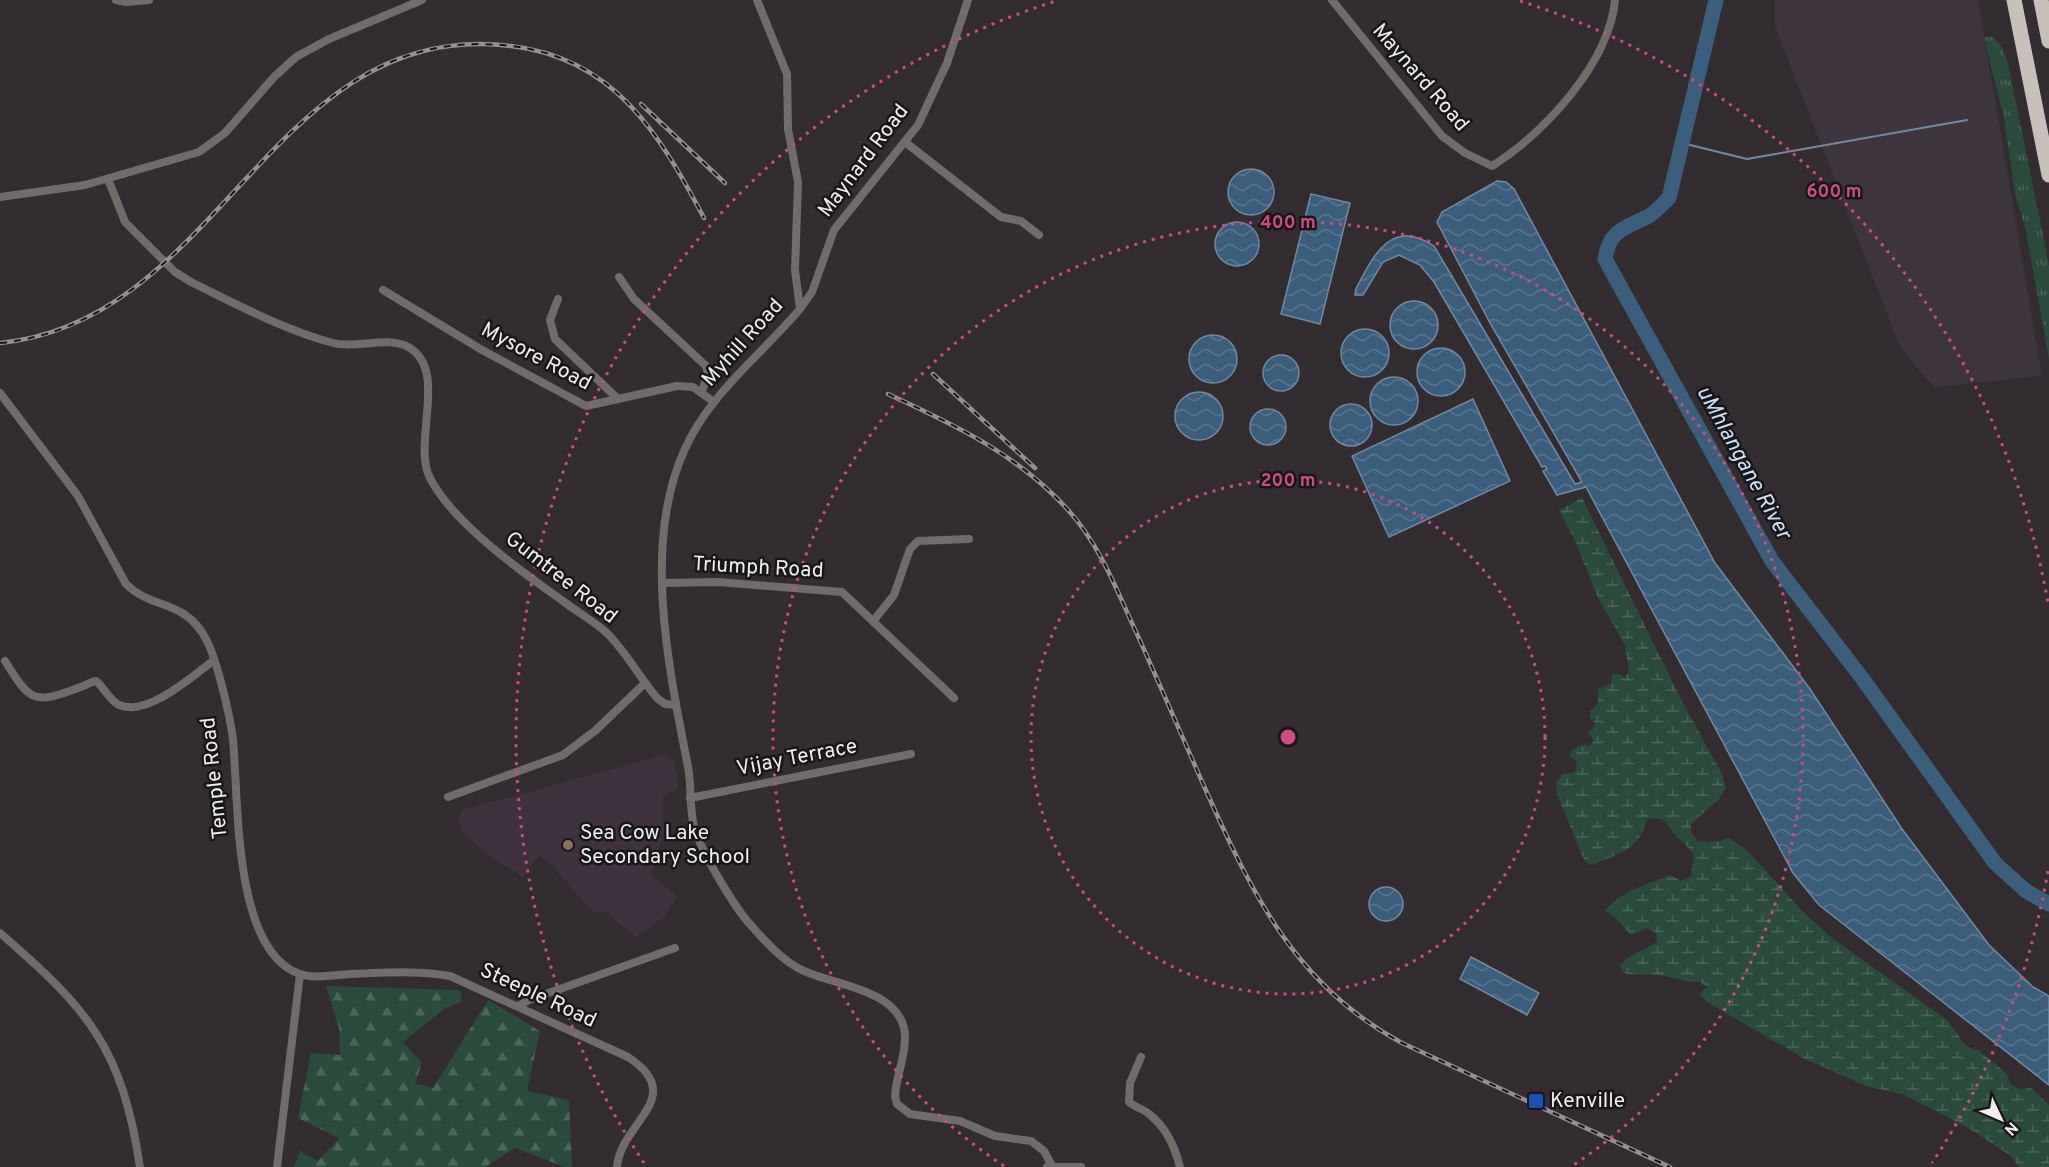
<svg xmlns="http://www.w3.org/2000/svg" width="2049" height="1167" font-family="Overpass,sans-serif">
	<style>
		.built { fill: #3f353f }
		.education { fill: #40313f }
		.grass { fill: url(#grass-tufts) }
		.forest { fill: url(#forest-firs) }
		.wetland { fill: url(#wetland-marsh) }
		.water { fill: url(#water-waves); stroke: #7289a0; stroke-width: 1.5 }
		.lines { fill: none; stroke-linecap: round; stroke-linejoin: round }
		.stream { stroke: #7289a0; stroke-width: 2 }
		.river { stroke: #3c5e7d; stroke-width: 15 }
		.minor { stroke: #6f6c69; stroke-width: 8 }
		.motorway { stroke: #c7bfb9; stroke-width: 15 }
		.rail-casing { stroke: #938f93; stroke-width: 4.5 }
		.rail { stroke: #191619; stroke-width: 2; stroke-dasharray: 7; stroke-linecap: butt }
		.ring { fill: none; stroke: #ce4d80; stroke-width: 3; stroke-dasharray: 3 6 }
		.education-dot { fill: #8d6e63; stroke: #191619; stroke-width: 2 }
		.transit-dot { fill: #1a4fb4; stroke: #191619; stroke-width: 2 }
		.labels { text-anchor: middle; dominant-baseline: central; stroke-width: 5; stroke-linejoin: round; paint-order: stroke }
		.street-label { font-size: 21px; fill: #f0edf0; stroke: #191619 }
		.poi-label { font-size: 21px; fill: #f0edf0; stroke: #191619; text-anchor: start }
		.water-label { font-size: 22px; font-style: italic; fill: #cbe1f7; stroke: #191619 }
		.centre { fill: #ce4d80; stroke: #191619; stroke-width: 3 }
		.ring-label { font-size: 18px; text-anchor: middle; font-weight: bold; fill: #ce4d80; stroke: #191619; stroke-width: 5; stroke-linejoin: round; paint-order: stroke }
	</style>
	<defs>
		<pattern id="grass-tufts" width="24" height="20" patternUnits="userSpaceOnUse" patternTransform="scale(1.5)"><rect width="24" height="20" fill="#2b4b3d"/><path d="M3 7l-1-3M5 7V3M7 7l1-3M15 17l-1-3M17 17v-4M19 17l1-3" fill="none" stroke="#4a6559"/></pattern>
		<pattern id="forest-firs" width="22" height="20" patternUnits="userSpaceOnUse" patternTransform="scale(1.5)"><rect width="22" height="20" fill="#2b4b3d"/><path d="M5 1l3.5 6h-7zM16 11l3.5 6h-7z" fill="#4a6559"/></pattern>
		<pattern id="wetland-marsh" width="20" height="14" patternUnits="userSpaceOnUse" patternTransform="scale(1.5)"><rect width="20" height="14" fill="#2b4b3d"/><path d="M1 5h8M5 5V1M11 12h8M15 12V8" fill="none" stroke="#4a6559"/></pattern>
		<pattern id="water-waves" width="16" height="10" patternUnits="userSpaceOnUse" patternTransform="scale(1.5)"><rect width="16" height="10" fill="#3c5e7d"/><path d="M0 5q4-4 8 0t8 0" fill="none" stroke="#587590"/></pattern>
	</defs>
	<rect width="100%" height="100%" fill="#332d32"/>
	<path class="built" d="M1775,0h203l64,376 -108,11 -34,-40 -125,-321z"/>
	<path class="education" d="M667,754l2,6 5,-2 4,29 -15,10v37l-12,41 26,21 -13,21 -28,20 -32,-26 -8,2 -11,-9 -32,-38 -12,-9 -5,1 -13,19 -35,-22 -27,-24 -3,-14 5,-7z"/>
	<path class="grass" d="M1984,37h9l10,12 5,15 37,181 4,21v93l-23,-128 -11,-38 -11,-75z"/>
	<path class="forest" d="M326,986l134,4 2,11 -18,8 -41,33 19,21 -7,21 18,4 55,-88 52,31 -13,60 42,9 3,67h-7l-50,-19 -30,19h-191l6,-16 18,10 21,-23 -41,-20 13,-65 29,2 -1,-27z"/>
	<path class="wetland" d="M1582,498l99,201 41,75 4,14 -7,11 -28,25v9l7,8 18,1 13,-4 19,13 54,60 30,27 115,82 20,27 11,3 28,23 5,12 9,4 11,-1 18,17v62h-30l-8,-11 -44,-29 -65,-33 -36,-8 -61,-27 -98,-57 -8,-8 8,-7 -7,-5c-16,1 -27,-6 -43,-7 -12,-1 -21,1 -33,-2l-4,-7 6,-7 31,-17 -1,-9 -9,-5 -15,7c-11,-8 -14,-19 -27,-24 15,-19 43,-27 65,-36l11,6 10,-5 3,-20c-5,-10 -13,-14 -20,-23 -10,-13 -8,-16 -27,-14 -7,31 -29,35 -55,46l-7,-3 -27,-65 -2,-15 7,-8 12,-2 2,-11 -8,-4 3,-7 9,-5 9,1 4,-5 -6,-9 5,-3 2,-6 -5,-5v-7l8,-7v-15l12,-5 3,-10h6l6,4 4,-7 -4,-26 -27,-47 -23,-57 -16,-31z"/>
	<g class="water">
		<circle cx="1251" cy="192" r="23"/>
		<path d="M1497,181l9,1 8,7 201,374 95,126 92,140 87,116 44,42 16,9v89l-230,-180 -26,-32 -207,-386 -29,8 -14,-24 4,-2 -2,-3 -3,1 -108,-185 -14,-17 -21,-10 -16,7 -20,33h-8l1,-6c17,-33 35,-72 78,-43l141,238 7,-2 -92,-159 -53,-101 5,-10z"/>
		<path d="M1311,194l39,9 -30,121 -39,-10z"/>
		<circle cx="1237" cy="244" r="22"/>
		<circle cx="1414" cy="325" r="24"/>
		<circle cx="1365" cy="353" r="24"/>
		<circle cx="1213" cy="359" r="24"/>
		<circle cx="1441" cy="372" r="24"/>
		<circle cx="1281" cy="373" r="18"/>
		<circle cx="1394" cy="401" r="24"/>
		<circle cx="1199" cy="416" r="24"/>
		<path d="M1473,399l37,82 -121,56 -37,-81z"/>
		<circle cx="1351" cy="425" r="21"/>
		<circle cx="1268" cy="427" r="18"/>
		<circle cx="1386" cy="904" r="17"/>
		<path d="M1471,957l68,36 -12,22 -67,-36z"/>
	</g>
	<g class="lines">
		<path class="stream" d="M1682,143l65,16 220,-39"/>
		<path class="river" d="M1716,0l-47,198c-7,6 -14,15 -22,19 -23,11 -38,14 -42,42l167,302 90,117 133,185 31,28 23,13"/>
		<g class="minor">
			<path d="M116,0l10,2 23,-2"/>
			<path d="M757,0l30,74 1,55 10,53 -3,88 5,39c-39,46 -92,86 -116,142 -42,94 -15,218 4,316 4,20 1,40 6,60 7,24 38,76 54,95 15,17 35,40 56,49 33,15 99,19 101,65 1,20 -9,40 -10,60l2,8 13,10 50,7 35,15 36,5 13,10 8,15"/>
			<path d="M1332,0l110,136 23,17 27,13c52,-33 117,-102 123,-166"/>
			<path d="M905,142l96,75 20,4 18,14"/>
			<path d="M108,179l17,43 50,50 16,10c45,22 93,48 142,61 24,6 55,-8 77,5 38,24 2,95 20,130 22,44 93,95 133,123 14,11 31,20 44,32 19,19 33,45 50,65l8,6 10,1"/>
			<path d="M0,197l85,-12 114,-33 26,-19 49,-56 22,-20 33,-18 93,-39"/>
			<path d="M619,277l15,22 72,67 2,7 -6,19"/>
			<path d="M383,290l99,60 104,56 91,-20 16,1 21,15"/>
			<path d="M558,299l-8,21 5,19 63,60"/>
			<path d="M800,309l12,-17 22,-62 84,-105 29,-62 21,-63"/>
			<path d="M0,393l78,103 48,88c26,26 59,15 80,55 11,21 24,76 27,101 6,57 -1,211 67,234 15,5 34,1 50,0 33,-1 67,-4 100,2l178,81c61,40 -8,66 -11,110"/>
			<path d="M662,583l56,-1 124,10 112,106"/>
			<path d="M874,620l20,-25 16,-46 8,-8 51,-2"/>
			<path d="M5,661c25,40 28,44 73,27 7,-2 12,-6 18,-7 8,6 13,19 23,24 28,12 74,-29 95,-45"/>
			<path d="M448,797l115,-42 33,-25 49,-47"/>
			<path d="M690,798l221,-44"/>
			<path d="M0,933c89,77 122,115 140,234"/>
			<path d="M518,1006l11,-6 146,-52"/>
			<path d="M1141,1057l-11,26 -1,19c6,5 14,7 20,12 17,13 26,33 31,53"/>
			<path d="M277,1167l23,-193"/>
			<path d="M1047,1167h34"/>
		</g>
		<g class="motorway">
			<path d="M2014,0l35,175"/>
			<path d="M2041,0l8,41"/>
		</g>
		<g class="rail-casing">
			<g id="rail">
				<path d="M641,104l84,79"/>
				<path d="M0,343c223,-22 271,-326 511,-297 104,12 149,89 193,172"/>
				<path d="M933,374l102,94"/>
				<path d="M888,394c67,31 131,61 181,117 32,36 48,80 68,123 24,53 47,107 71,161 46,103 90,192 194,248l268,124"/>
			</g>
		</g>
		<use href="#rail" class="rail"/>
	</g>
	<g class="ring">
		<circle cx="1288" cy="737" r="257"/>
		<path d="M1004 1166A515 515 0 1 1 1572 1166"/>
		<path d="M2048 871A772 772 0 0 1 1932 1163M644 1163A772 772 0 0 1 1056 1M1520 1A772 772 0 0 1 2048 603"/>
	</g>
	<circle class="education-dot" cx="568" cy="845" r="6"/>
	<rect class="transit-dot" x="1528" y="1093" width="16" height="16" rx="3"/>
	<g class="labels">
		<g class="street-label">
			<text transform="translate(1420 78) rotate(49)">Maynard Road</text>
			<text transform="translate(864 161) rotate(-53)">Maynard Road</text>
			<text transform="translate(743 343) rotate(-48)">Myhill Road</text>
			<text transform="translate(536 357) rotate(28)">Mysore Road</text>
			<text transform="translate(758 568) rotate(3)">Triumph Road</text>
			<text transform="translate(561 578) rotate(38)">Gumtree Road</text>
			<text transform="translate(797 758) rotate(-11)">Vijay Terrace</text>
			<text transform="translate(215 778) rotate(-96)">Temple Road</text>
			<text transform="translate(538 996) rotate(25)">Steeple Road</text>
		</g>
		<g class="poi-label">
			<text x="580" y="833">Sea Cow Lake<tspan x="580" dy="24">Secondary School</tspan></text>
			<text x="1550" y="1101">Kenville</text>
		</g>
		<g class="water-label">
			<text transform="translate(1743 463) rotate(61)">uMhlangane River</text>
		</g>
	</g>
	<circle cx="1288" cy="737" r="9" class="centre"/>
	<g class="ring-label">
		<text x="1834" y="197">600 m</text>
		<text x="1288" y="228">400 m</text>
		<text x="1288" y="486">200 m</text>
	</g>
	<g transform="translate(2001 1119) rotate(134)" stroke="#191619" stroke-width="4.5" paint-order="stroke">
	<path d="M0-4.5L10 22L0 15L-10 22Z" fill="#f0edf0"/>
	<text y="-9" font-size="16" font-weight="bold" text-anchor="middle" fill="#f0edf0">N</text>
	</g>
</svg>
